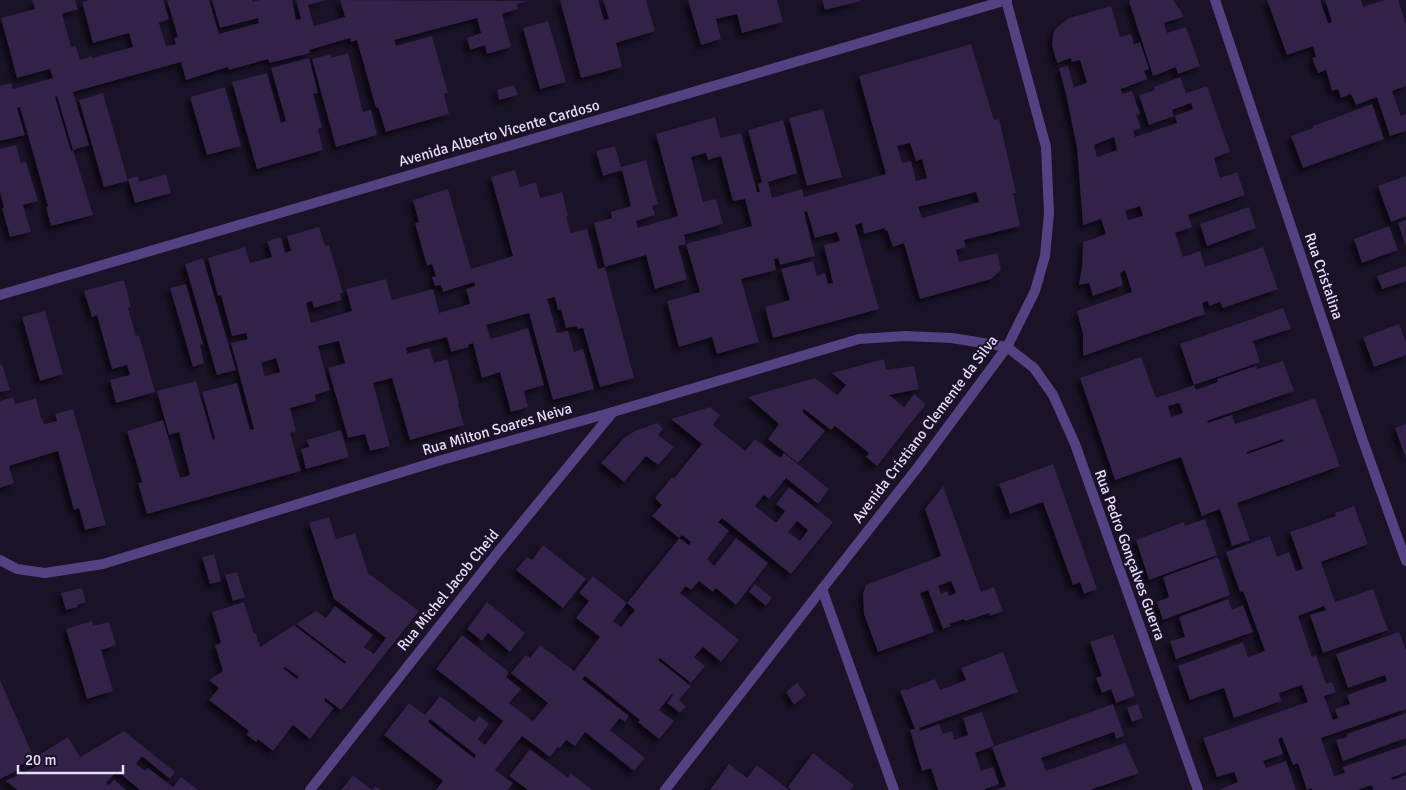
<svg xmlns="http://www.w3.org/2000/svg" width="1406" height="790" font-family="Signika,sans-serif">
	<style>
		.building { fill: #302047; fill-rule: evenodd; filter: url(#shadow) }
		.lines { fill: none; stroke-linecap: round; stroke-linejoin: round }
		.minor { stroke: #524282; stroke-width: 10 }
		.labels { text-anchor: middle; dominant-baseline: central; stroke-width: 4; stroke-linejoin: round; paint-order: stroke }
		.street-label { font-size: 15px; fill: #e6dcfc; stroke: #1a1227 }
	</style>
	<defs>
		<filter id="shadow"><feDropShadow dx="-4.5" dy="4.5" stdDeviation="2.5" flood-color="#0009"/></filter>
	</defs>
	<rect width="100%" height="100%" fill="#1a1227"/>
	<g class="building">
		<path d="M32,0h43l3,9 -16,5 9,33 5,-1 4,14 12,-4v2l41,-11 -4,-14 -36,10 -11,-41 8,-2h73l6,19 -10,4 7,23 10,-2 -2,-6 4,-1 -11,-37h42l10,34 40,-11 -1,-5 -38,10 -8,-28h40l1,2 6,-2h33l4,20 5,-1 -5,-19h30l-18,5 6,21 31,-9 -5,-17 189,1 -12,3 1,5 -16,5 9,33 -24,7 -2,-9 -15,5 -3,-12 14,-5 -4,-15 -83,22 2,6 36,-10 16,57 -4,1 5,20 -63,18 -8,-25 -2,1 -19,-68 -6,2 -1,-4 -41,12 1,3 -40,10 -2,-4 -39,11 -1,-3 -42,13 -5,-18 -108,30 16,53 -16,5 -16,-54 -2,1 16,54 2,-1 20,65 -42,11 -5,-19 2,-1 -28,-99 -3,1 8,27 -25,6v-55l11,-3 2,6 40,-11 -3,-9 -33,9 -16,-60 34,-9z"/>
		<path d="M560,0h38l6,20 5,-1 -6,-19h43l9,31 -39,12 6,24 -41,11z"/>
		<path d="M688,0h89l6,22 -41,11 -5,-19 -21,5 5,20 -20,6z"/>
		<path d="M822,0h39v1l-36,9z"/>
		<path d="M1131,0h42l9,13 1,4 -19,6 3,10 19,-6 14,39 -22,8 -2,-7 -23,9 -24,-75z"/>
		<path d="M1267,0h53l8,23 4,-1 -7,-22h36l2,7 21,-7h14l8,24v62l-14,5 9,25 5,-2v17l-16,5 -13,-39 -21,8 -5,-11 -10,4 -3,-9 -6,2 -6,-21 -8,3 -6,-15 4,-1 -3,-11 -26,9z"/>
		<path d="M1111,6l9,31 11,-3 3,11 6,-3 9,27 -5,2 3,8 -26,10 1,5 10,-3 8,23 -4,1 5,13 -8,3 2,6 42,-14 -2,-7 18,-7 -2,-6 -19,7 2,6 -25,9 -10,-30 16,-5 -1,-3 26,-10 6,16 21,-7 23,66 -16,6 6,20 17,-6 8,23 -57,20 4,12 -17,6 8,24 17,-6 5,16 58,-20 15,42 -55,19 -3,-6 -11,4 -1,-5 -6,2 3,11 -122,42v-22l-6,-23 55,-19 -7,-22 -5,3 3,12 -30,11 -4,-13 -10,2 3,-18 1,-25 23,-8 -5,-15 -18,6 -6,-77 -11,-54 -7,-26 9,-2 6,21 13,-4 -7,-23 -8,2 -1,-4 -14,5 -5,-18 1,-11 3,-6 13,-10zM1114,137l3,13 -20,7 -3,-12zM1140,206l3,10 -15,4 -3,-9z"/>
		<path d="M548,21l18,61 -26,7 -17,-61z"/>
		<path d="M971,44l23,76 5,-1 17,74h-3l7,33 -56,14 2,7 -10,3 3,12 38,-9 4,17 -10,9 -71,20 -16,-56 -11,4 -6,-17 -2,1v-3l-21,6 -2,-11 -7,2 24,84 -106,29 -8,-31 25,-7 -9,-31 32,-8 4,15 8,-3 3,11 5,-1 -9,-38 16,-4 -3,-9 -22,6 -8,-27 -3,1 11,44 -35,9 -2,-7 -4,1 2,11 -35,9 18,63 -42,12 -5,-17 -33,10 -12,-46 33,-9 -14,-48 66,-18 -7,-27 -12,2 -12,-45 -13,4 -2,-7 -15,4 12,45 13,-3 7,25 -39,11 2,9 -8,2 9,33 -32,10 -9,-34 -41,12 -11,-44 18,-5 -1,-6 20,-6 -9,-36 -19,6 -7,-25 19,-5 6,21 25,-7 12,44 -6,2 3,9 -19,6 2,7 40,-12 -22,-82 59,-17 5,21 21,-5 16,59h3l-2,-8 4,-2 -14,-52 35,-10 14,53 -29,9 4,16 30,-9 2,8 82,-23 -27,-98zM910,143l6,18 6,-2 5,19 -11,3 -5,-20 -9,2 -5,-17zM976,192l3,10 -57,16 -4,-11z"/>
		<path d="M348,53l15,59 8,-2 6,25 -41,12 -24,-88 19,-5v4z"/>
		<path d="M309,58l9,35 -5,1 9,33 -4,2 5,21 -66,19 -25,-87 35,-9 14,50 5,-2 -15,-53z"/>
		<path d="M514,85l4,10 -19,5 -2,-10z"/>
		<path d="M225,87l16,59 -34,9 -17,-58z"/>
		<path d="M103,93l25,88 -24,6 -25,-87z"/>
		<path d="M1372,104l12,35 -81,29 -12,-32 22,-8v-2z"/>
		<path d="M823,109l19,68 -35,9 -18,-68z"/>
		<path d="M16,145l5,18 5,-1 12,39 -15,4 8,27 -21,5 -8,-29h2l-4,-16v-43z"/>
		<path d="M515,170l5,17 16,-5 4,16 22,-6 6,24h-2l5,17 16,-4 11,40 7,-2 29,111 -34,9 -17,-59 -5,1 -2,-3 -10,2 -5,-19 -3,1 -3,-13 -8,2 10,34 11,-2 6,21 9,-3 11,40 -41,11 -24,-87 -43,12 5,14 37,-11 16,57 -20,6 4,16 -17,5 -11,-40 -18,6 -9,-35 -5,2 1,2 -18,5 -4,-15 -41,11 1,6 22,-6 5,15 13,-4 12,44 -1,1 6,21 -54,15 -18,-62 -19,5 17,63 -20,5 -5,-17 -17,4 -20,-70 17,-5 -6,-22 -21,5 12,44 -15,5 1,6 -26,7 6,23 -6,2 11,38 -154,43 -9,-31 4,-1 -15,-51 36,-11 17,58 10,-3 -11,-43 -10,3 -12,-44 39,-10 17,59 2,-1 -13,-47 35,-9 13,47 4,-1 -23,-86 17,-4 -2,-6 -14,3 -11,-41 -3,1 -10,-38 37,-11 5,16 22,-6 -5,-16 14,-4 4,16 6,-2 -4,-15 32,-9 6,19 4,-1 14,48h-3l2,7 -28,8 -2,-7 -6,2 5,20 41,-12 -6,-22 40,-10 6,21 41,-11 6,24 31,-9 -4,-15 9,-3 -1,-4 -31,10 -2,-7 -6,1 -3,-9 4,-1 -4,-12 -5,2 -12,-43 4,-1 -6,-22 35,-11 23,80 42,-13 -22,-79zM276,358l4,14 -15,4 -4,-13z"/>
		<path d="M166,174l5,19 -36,10 -7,-24 10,-3 1,6z"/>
		<path d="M1406,176v40l-15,6 -13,-36z"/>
		<path d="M1249,207l7,21 -49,18 -7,-22z"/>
		<path d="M1406,220v26l-8,-23z"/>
		<path d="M1389,226l9,24 -36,13 -8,-24z"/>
		<path d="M203,258l33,112 -19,5 -32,-111z"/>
		<path d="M1406,266v15l-24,8 -5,-13z"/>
		<path d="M124,280l7,27 -3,1 8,28 3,-1 16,57 -39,11 -6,-23 20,-5 -3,-10 -15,4 -15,-54 -5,2 -8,-26z"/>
		<path d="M186,284l17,60 -3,1 4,18 -11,4 -23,-79z"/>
		<path d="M1283,308l8,21 -38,12 7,21 -66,23 -14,-41z"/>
		<path d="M45,311l18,63 -23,7 -18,-64z"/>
		<path d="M1399,324l7,18v13l-32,12 -11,-30z"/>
		<path d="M1141,357l15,41 38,-13 2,5 22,-8 -1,-3 39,-13 1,3 26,-8 11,30 -87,30 1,2 24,-8 3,9 80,-26 25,68 -103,37 13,37 -18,6 -12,-37 -18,7 -21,-59 -66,23 -35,-102zM1179,403l4,10 -12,4 -3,-11zM1283,439l1,2 -37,13v-2z"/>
		<path d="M884,359l2,11 28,-4 5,23 -30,6 15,12 10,-13 12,10 -49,62 -11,-9 3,-4 -34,-27 -4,4 -27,-21 -2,3 23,19 -27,32 -30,-24 11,-15 -31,-27 67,-19 22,17 9,-10 -14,-12z"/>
		<path d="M2,364l8,26 -10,2v-27z"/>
		<path d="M13,397l2,7 21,-6 5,20h1l2,6 13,-3 -2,-7 18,-5 33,116 -21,5 -6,-22 -5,2 -16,-59 -49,15 5,17 -14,5v-87z"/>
		<path d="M710,407l10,8 -7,10 32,26 10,-12 25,19 4,-5 45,36 -11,15 -32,-26 -17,21 -5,-4 -9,11 21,17 9,-12 -9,-7 13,-17 44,35 -42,52 -69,-56 -4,4 11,9 -22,28 7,7 22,-28 32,25 -32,42 -20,-17 -3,4 -14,-11 -8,9 -5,-4 -6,7 59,47 -18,22 -18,-15 -9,10 11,9 -14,17 -31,-25 -2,2 33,26 -12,14 7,6 -6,7 -13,-10 6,-8 -1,-1 -13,16 15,11 -15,18 -21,-17 2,-2 -55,-44 -3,3 47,37 -4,6 -5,-4 -10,12 35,28 -11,13 -49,-39 -10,14 -9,-6 -6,8 -2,-1 -8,10 -28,-21 -27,34 18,13 -5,7h-72l7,-9 -59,-46 25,-32 16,12 15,-19 34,26 5,-6 10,8 -11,15 7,6 18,-24 -67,-52 26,-34 47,37 -3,5 15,12 -12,14 24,18 15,-18 -37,-30 15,-18 4,3 10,-13 34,26 26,-34 -24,-19 13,-17 -10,-8 14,-17 34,27 -14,18 8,6 14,-17 -8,-7 51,-63 1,-2 10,7 2,-3 -9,-7 -3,3 -27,-22 10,-11 -7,-7 17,-21 2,1 28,-34 -31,-25zM797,521l11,9 -8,11 -12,-9zM430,719l46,36 -2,3 -46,-36z"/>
		<path d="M657,423l6,6 -5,6 16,12 -16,18 -12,-9 -22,26 -23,-19 23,-25 11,-7z"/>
		<path d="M1406,424v34l-11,-30z"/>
		<path d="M341,430l8,27 -43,12 -5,-20 8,-2 -2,-7z"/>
		<path d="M1053,464l44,125 -13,5 -4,-12 -7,3 -30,-83 -33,12 -11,-30z"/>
		<path d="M943,486l38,106 13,-5 9,24 -13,5 -1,-3 -24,8 -1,-2 -15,5 2,2 -8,3 -15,-39 -8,3 14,39 -56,20 -14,-38 -1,-20 3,-9 75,-29 -16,-47zM951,581l5,12 -7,3 -2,-5 -6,3 -3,-8z"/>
		<path d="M1354,506l14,38 -47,18 14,40 38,-13 15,41 -65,23 -13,-38 16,-5 -2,-4 -26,10 14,41 4,-2 10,29 6,-2 4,10 -12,4 9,24 5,-2 -3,-9 15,-5 -3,-9 40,-14 -2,-6 -37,13 -12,-34 63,-22 7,18v59l-85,29 13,38 11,-3 -2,-6 63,-22v27l-15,6 1,2 14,-5v15h-33l-1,-5 -15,5h-45v-2l-5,2 -9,-27 -5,2 -11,-28 -4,2 5,15 -20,7 3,7 20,-7 10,29h-74l-1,-1 17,-7 -4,-10 -17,5 -14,-39 105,-36 -6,-17 -23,8 2,8 -47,17 -10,-30 -34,12 -12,-34 65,-24 5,15 17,-6 -22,-60 -3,1 -14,-40 44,-16 7,21 12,-5 7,19 7,-2 -13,-37 46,-16 -1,-3z"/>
		<path d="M329,517l7,22 19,-6 13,40 51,38 -78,99 -16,-12 -1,3 10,7 -24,31 -17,-14 -20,26 -15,-12 -2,3 -9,-7h-1l3,-4 -40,-31 10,-12 -10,-8 14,-9 -8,-26 6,-2 -9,-31 32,-10 10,32h2l4,13 34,-22 51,39 1,-2 -50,-38 20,-13 10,7 9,-12 38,29 -9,12 10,7 12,-16 -52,-39 -25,-76zM285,667l14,10 -2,2 -14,-11z"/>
		<path d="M1205,519l12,36 -68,25 -13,-40 48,-18 1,4z"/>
		<path d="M543,545l43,34 -23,29 -47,-38 11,-13 5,3z"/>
		<path d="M214,554l7,27 -11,3 -8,-27z"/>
		<path d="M1218,557l12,38 -67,25 -6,-18 12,-5 -6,-20z"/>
		<path d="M237,572l8,25 -12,4 -8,-26z"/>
		<path d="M755,584l17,14 -6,8 -17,-14z"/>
		<path d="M82,588l4,14 -9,3 1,2 -12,3 -5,-17z"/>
		<path d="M1228,599l4,11 11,-5 10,27 -77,27 -6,-18 15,-4 -6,-20z"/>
		<path d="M487,602l38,31 -15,19 -22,-19 -6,8 -15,-12z"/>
		<path d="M92,621l1,5 16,-4 7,23 -15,5 12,41 -26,8 -21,-70z"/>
		<path d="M1113,634l22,62 -19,7 -5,-14 -9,4 -6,-15 6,-2 -12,-34z"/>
		<path d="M1003,652l15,40 -99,36 1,3 19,-7 4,10 9,-3 2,9 14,-5 -5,-17 19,-6 12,34 -19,7 6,18 12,-4 6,17 -16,6h-45l-7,-22 -9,3 -12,-41 5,-1 -15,-38 6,-2v1l29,-11 5,11 26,-10 -5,-12z"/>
		<path d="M0,680l34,78 34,-21 12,20 44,-26 51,41 -5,7 -28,-23 -6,8 9,7 3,-3 25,19 8,-10 17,13h-58l-23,-19 -11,12 3,2 5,-5 12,10h-109l-11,-9 31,-15 -3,-7 -17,8 2,3 -19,9z"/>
		<path d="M797,682l9,13 -12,10 -8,-13z"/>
		<path d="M1113,704l11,31 -8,4 -2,-7 -73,26 5,13 79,-28 14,30 -49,17h-94l10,-4 -14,-39z"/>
		<path d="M1138,704l5,14 -11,4 -5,-14z"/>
		<path d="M1406,713v25l-63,23 -7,-21 12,-3 -1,-3z"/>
		<path d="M530,749l38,29 3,-5 21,17h-64l-19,-14z"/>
		<path d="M813,753l41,32 -4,5h-59l-3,-3z"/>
		<path d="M729,764l18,14 10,-13 32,25h-79z"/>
		<path d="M353,775l19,15 3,-4 5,4h-39z"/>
	</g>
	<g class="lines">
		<g class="minor">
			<path d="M1215,0l148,441 43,120"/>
			<path d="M0,295l1007,-295"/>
			<path d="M0,560l17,9 28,4 58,-9 335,-103 175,-49 246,-73 46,-3 47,2 55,9 27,21 19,27 22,49 123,346"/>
			<path d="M822,589l72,201"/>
			<path d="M310,790l188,-238 115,-140"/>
			<path d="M665,790l157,-201 96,-122 89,-120 28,-56 10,-35 4,-43 -3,-66 -40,-147"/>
		</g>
	</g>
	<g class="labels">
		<g class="street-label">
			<text transform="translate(499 133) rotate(-16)">Avenida Alberto Vicente Cardoso</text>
			<text transform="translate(1324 276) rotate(71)">Rua Cristalina</text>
			<text transform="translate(497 429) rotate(-16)">Rua Milton Soares Neiva</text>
			<text transform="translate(925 429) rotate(-53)">Avenida Cristiano Clemente da Silva</text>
			<text transform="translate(1130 555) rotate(70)">Rua Pedro Gonçalves Guerra</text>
			<text transform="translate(448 590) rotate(-51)">Rua Michel Jacob Cheid</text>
		</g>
	</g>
	<path d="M18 765v8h105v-8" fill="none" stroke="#e6dcfc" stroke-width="2.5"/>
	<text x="25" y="765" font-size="15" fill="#e6dcfc" stroke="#1a1227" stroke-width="4" paint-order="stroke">20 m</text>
</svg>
